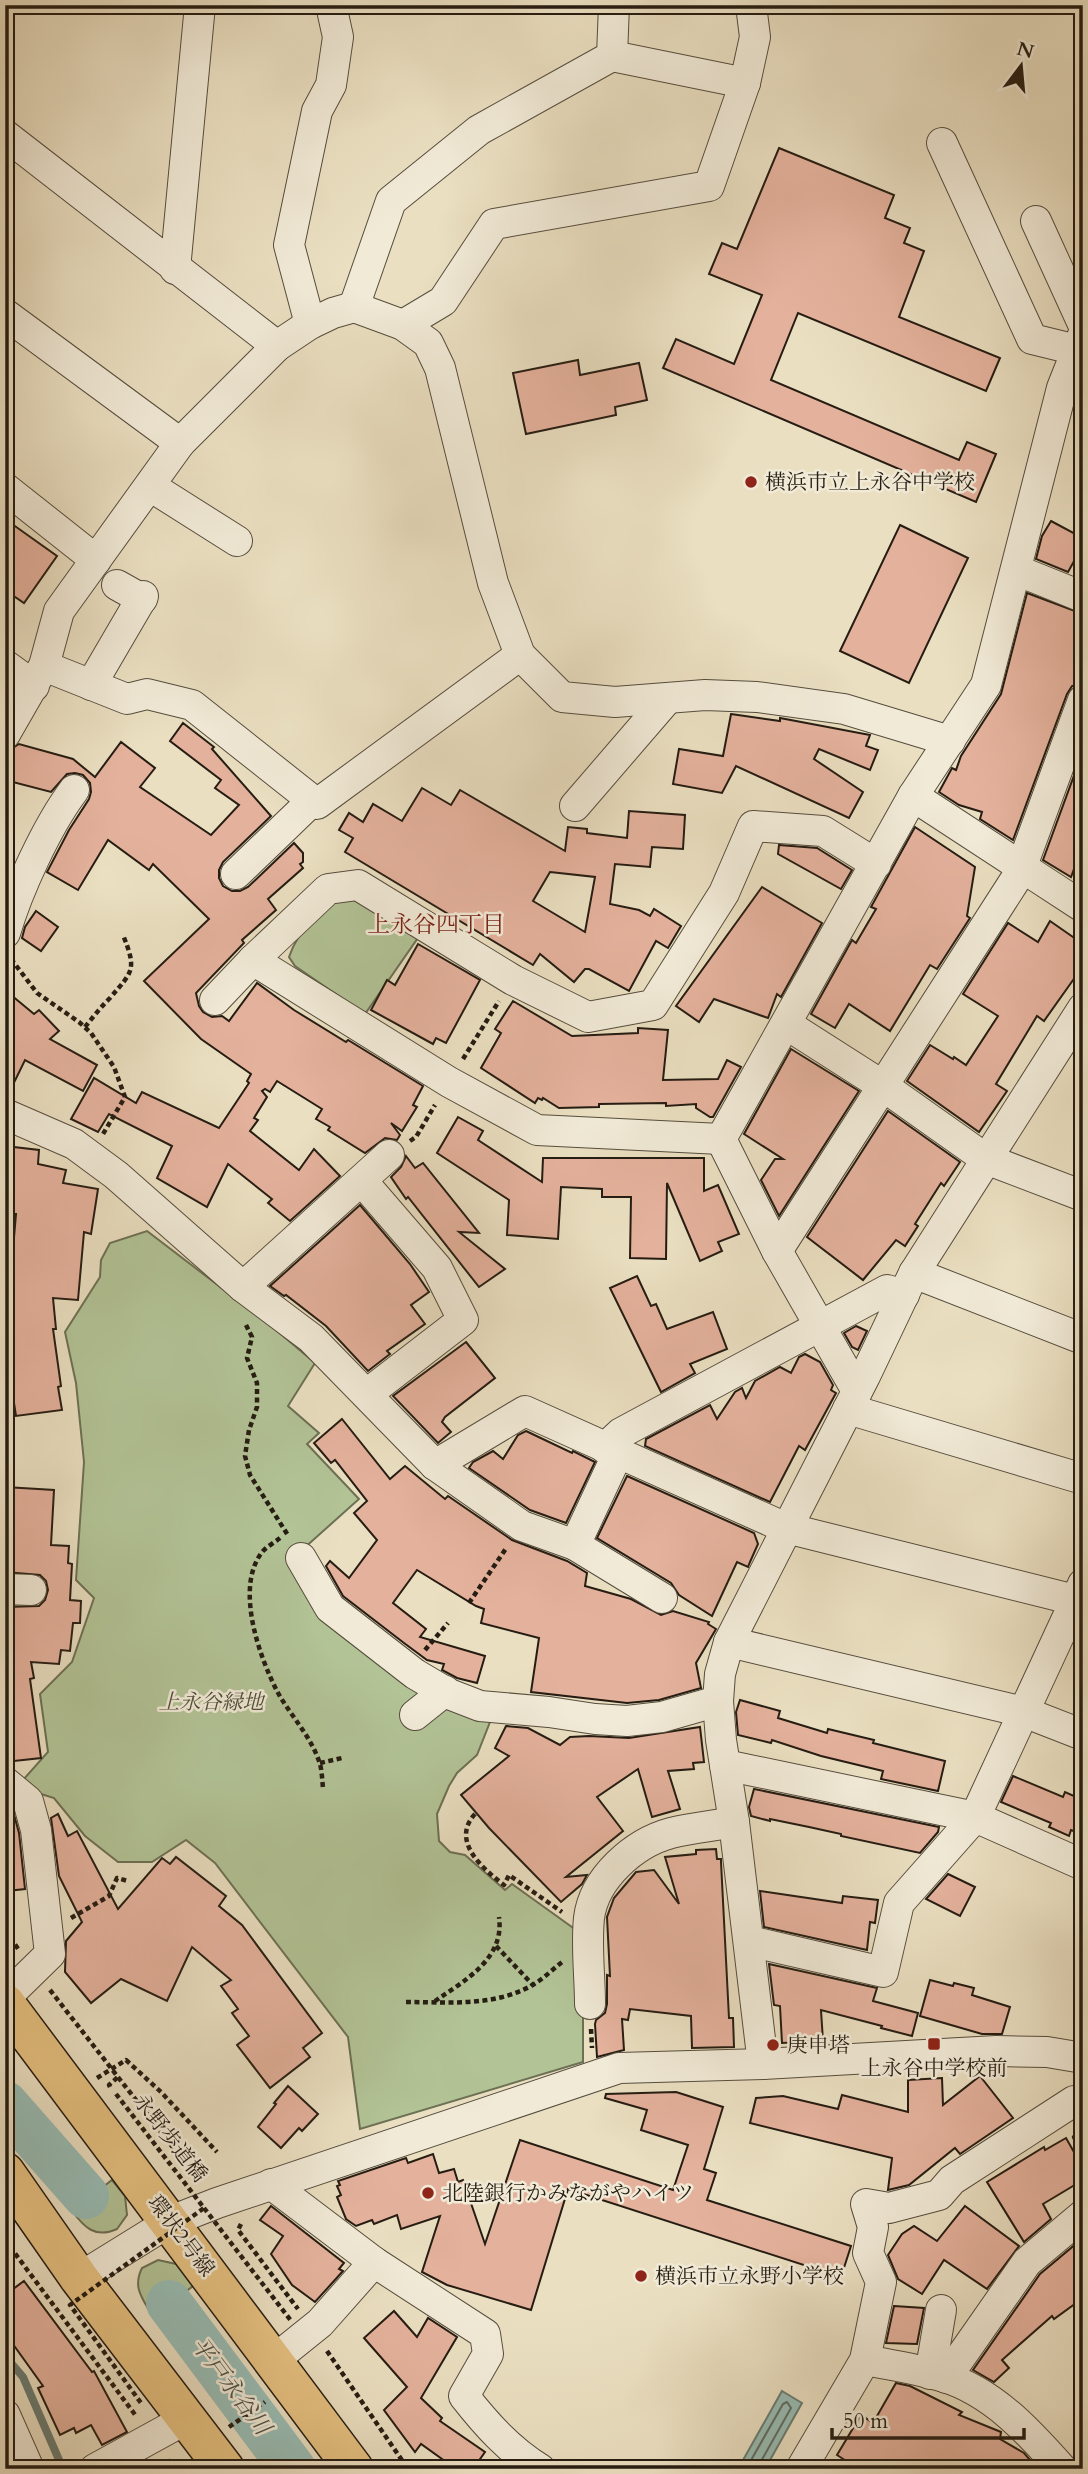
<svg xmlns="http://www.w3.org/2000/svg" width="1088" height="2474" font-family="Cardo,'Noto Serif JP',serif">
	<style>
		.green { fill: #b2c396; stroke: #6c7054; stroke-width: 2 }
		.water { fill: #98bcb4; stroke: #6a7c73; stroke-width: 2 }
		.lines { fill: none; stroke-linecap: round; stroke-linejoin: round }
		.shore { stroke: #5e6c63; stroke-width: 2 }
		.stream { stroke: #6a7c73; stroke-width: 8 }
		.river { stroke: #98bcb4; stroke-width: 46 }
		.building { fill: #e4b19c; stroke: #251c12; stroke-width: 2; fill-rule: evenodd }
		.minor-casing { stroke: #564d3e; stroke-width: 32 }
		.major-casing { stroke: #251c12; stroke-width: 41 }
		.path { stroke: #251c12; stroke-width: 4.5; stroke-dasharray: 5 3.5; stroke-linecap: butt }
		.minor { stroke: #f1ead7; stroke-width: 30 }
		.major { stroke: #e5c080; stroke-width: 38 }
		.path-bridge { stroke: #251c12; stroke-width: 4.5; stroke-dasharray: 5 3.5; stroke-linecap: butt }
		.poi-dot { fill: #8f2418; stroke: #f1ead7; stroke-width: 2.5 }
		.labels { text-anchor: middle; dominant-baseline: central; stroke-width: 5; stroke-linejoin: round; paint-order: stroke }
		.poi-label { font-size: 21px; fill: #251c12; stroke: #f1ead7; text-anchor: start }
		.park-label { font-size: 21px; font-style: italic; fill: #4f4e3a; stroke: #f1ead7 }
		.street-label { font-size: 21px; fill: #251c12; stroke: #f1ead7 }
		.neighbourhood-label { font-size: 23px; fill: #7a1f14; stroke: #f1ead7 }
		.water-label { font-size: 23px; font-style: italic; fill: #4d544b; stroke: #f1ead7 }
	</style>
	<rect width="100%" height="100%" fill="#eadfc1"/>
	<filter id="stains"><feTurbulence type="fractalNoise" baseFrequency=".00286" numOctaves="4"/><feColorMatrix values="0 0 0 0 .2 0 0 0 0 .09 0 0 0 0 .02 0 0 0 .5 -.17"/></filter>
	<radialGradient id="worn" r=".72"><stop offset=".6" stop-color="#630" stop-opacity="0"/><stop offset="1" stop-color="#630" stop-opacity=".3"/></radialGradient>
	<g class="green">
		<path d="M353,893l69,39 -57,82 -70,-48 -6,-9c9,-28 37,-53 64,-64z"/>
		<path d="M147,1231l123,94 45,38 -27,43 31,27 -12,11 52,55 -66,59 14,40 75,61 110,58 -15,38 -20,18 -8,13 -12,28 2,27 11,11 15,3 40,35 7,-6 71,51v127l-223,67 -12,-92 -133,-174 -29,-23 -34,22h-34l-33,-26 -31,-38 -16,-5 -15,-13 25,-28 -8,-58 32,-32 22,-64 -18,-18 8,-118 -8,-79 -11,-51 35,-55 1,-17 9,-17z"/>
		<path d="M112,2180l13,16 2,19 -10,14c-22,10 -33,-2 -45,-18z"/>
		<path d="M158,2260l18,4 17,22 -40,31c-10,-18 -21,-29 -11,-49z"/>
	</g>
	<path class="water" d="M782,2391l20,12 -37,66h-27z"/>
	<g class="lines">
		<path class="shore" d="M746,2469l37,-65 4,-2 4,6 -31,55 -1,6"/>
		<path class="stream" d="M5,2356l18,21 40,92"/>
		<g class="river">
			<path d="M5,2104l81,92"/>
			<path d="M169,2303l124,166"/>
		</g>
	</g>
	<g class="building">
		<path d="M779,148l115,47 -9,23 25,10 -6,15 20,8 -25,66 101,41 -14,33 -188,-78 -27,67 188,80 8,-18 29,12 -20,48 -313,-134 13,-29 58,25 28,-69 -53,-21 13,-31 15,6z"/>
		<path d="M578,360l2,15 59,-12 8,37 -32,7 1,8 -90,19 -13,-61z"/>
		<path d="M5,519l52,37 -33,47 -19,-13z"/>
		<path d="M1051,521l32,17v7l-15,27 -32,-13 6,-23z"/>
		<path d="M900,525l68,33 -59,125 -69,-32z"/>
		<path d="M1027,593l56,21v69l-11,3 -5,8 -54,146 -33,-21 2,-7 -23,-7 -20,-13 13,-24 4,2 5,-14 40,-62z"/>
		<path d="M731,714l49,7v-3l90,17 -4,11 12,4 -8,20 -51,-21 -5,10 49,33 -14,26 -113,-52 -14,27 -49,-9 6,-35 44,7z"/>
		<path d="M183,723l31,24 -2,2 59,67 -48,46 -4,8v8l4,8 9,5h8l8,-4 46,-44 9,10v9l-3,2 3,4 -35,31 8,11 -34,30 2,3 -48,50 3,13 4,6 9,5 10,-1 7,5 28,-38 37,27 52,32 2,-2 75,46 -10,19 4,2 -15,24 -11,-8 9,12 -3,5 -12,-2 -20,15 -37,-23 2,-3 -14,-8 6,-10 -45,-28 -7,11 -5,-3 -3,2 5,6 -13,21 4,2 -8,11 49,39 15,-21 26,27 -50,45 -22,-18 4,-4 -44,-35 -21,43 -50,-29 15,-32 -63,-32 -11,18 -27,-13 23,-41 42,25 6,-11 77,36 30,-45 -2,-2 4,-7 -50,-35 -57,-58 65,-62 -56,-55 -4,6 -41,-30 -30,50 -31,-18 22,-42 20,-31 2,-7 -1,-9 -7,-8 -8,-2 -8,1 -16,18 -46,-12v-18l3,-11 11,-7 54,15 22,18 26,-35 34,26 -15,19 71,48 28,-30 -24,-17 6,-8 -51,-39z"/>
		<path d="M1083,751v94l-12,32 -28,-17z"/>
		<path d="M422,788l29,17 9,-15 105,61 3,-24 19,2v4l40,5 2,-27 56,4 -2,34 -31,-2 -2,20 -35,-3 -5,40 29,6 11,6 4,-7 27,17 -13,22 -12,-7 -27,50 -40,-22h-4l-11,13 -34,-28 -7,11 -188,-113 8,-14 -14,-8 10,-17 14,9 10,-18 29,17zM550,872l45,5 -10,55 -52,-31z"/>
		<path d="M915,827l60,40 -8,49 3,2 -33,51 -7,-4 -40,66 -41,-27 -14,24 -24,-14 41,-74 4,3 20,-34 -5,-2z"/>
		<path d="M779,845l38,3 35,22 -11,19 -63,-35z"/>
		<path d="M762,887l60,36 -41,74 -4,-3 -9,24 -54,-19 -15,23 -23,-16z"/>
		<path d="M36,911l22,16 -17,24 -19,-13 3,-11z"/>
		<path d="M1050,921l33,23v22l-39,55 -7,-5 -41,68 11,7 -28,41 -72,-51 23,-36 23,14 1,-2 12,8 32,-49 -35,-22 45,-71 30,19z"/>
		<path d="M418,944l62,36 -34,63 -10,-5 -3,6 -62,-34 16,-30 8,5z"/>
		<path d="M5,990l29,24 5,-4 20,21 -9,8 47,26 -14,26 -58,-31 -18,37h-2z"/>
		<path d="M513,1001l59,35 66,-3v-5l30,2 -5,50 55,-1 9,-19 14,7 -28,50h-3l-14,-9v-4l-30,2v-3l-67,1v3l-40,1 -16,-10 -1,2 -4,-2 -3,5 -54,-35 20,-35 -6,-4z"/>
		<path d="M791,1049l68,42 -80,125 -18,-36 14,-21h8l-39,-25z"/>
		<path d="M888,1111l72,51 -16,24 -3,-3 -26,41 3,2 -13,20 -9,-6 -33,40 -56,-43z"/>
		<path d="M458,1117l25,14 -5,9 64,42 1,-24h161v33l14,-6 21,49 -21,8 4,9 -22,10 -33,-78 -1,76 -36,-1 1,-61h-29v-8l-41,-2 -3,52 -51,-4 2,-35 -72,-47z"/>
		<path d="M5,1146l34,4 -1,14 28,6 -3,13 35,6 -7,45 -7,-2 -6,68 -25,-2 3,31h-3l8,57 -3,1 4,23 -46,6 -11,-71v-49h4l7,-82h-11z"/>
		<path d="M406,1156l9,12 8,-5 56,70 -20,-1 46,37 -26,18 -71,-90 -2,2 -15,-22 10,-10z"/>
		<path d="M360,1205l50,59 19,28 -18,13 14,19 -38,27 3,3 -22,17 -42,-45 -40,-31 -2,1 -14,-10z"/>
		<path d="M637,1276l14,30 5,-2 11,25 46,-17 14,37 -37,15 5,9 -34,19 -51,-104z"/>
		<path d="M856,1326l11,5 -9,19 -6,-3 -8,-14z"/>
		<path d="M466,1342l29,36 -50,39 -3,5 9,10 -13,11 -45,-47z"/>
		<path d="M805,1354l15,8 13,23 -2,5 5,3 -31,57 -6,-4 -29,56 -125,-56 1,-7 64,-34 7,14 18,-27 7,-4 4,10 9,-17 25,-14 11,6 8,-16z"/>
		<path d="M342,1419l48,60 15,-13 40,33 3,-3 64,44 55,21 20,12 -2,13 46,13 30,16 12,-4 36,11 -1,2 8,5 -20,34 5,25 -42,12 -32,3 -96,-11 8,-54 -58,-15 3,-14 -8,-3 -59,-36 -24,33 33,26 -6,8 65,19 -8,27 -20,-5 -15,-8 2,-6 -17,-4 -23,-17 -61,-47 -17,-30 4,-5 19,17 28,-38 -23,-27 13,-12 -32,-41 -4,3 -17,-20z"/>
		<path d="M526,1431l46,22 1,-2 22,11 -29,61 -36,-13 -61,-42 4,-6 20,-11 10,8 15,-24z"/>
		<path d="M627,1476l127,57 4,11 -8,18 -2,5 -11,-5 -25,54 -33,-21 -8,-12 -74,-45z"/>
		<path d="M5,1487l49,3 -3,55 18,1 -1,17 4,1 -2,36 11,1 -1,22h-7l-3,28 -9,-1 -2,14 -28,-2 3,16 -4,1 11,79 -36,4v-155l34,-1 6,-6 3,-10 -2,-9 -6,-6 -35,-3z"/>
		<path d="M740,1700l40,11 -2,7 49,15 1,-4 46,11 -1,3 72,18 -7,30 -57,-12 2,-8 -62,-15 -49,-16 -1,3 -33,-8 -2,-23z"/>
		<path d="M506,1726l22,2 32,17 10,-8 19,-1 40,2 71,-11 4,35 -11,1 1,6 -26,2 12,38 -28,8 -14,-48 -41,28 26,34 -57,46 21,-2 -5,9 -21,18 -72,-74 -28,-33 48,-39 -14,-8z"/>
		<path d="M1013,1776l50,21 2,-5 18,8v16l-7,16 -5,-2 -2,6 -20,-9 2,-4 -50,-21z"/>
		<path d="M754,1789l185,38 -1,5 -18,21 -79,-17v-2l-32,-7 -39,-8v2l-19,-5 -2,-9z"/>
		<path d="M5,1805l8,6 6,22 6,56 -18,2 -2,-5z"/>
		<path d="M58,1814l10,22 9,-5 41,78 44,-51 8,6 6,-7 50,39 -7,10 23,19 80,108 -19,15 7,9 -40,31 -33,-43 12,-9 -17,-23 6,-4 -17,-23 10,-6 -39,-33 -25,54 -46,-22 -30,24 -26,-31 1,-31 16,-19 -23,-46 -8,-58z"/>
		<path d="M716,1849l1,10h4v3l8,156h4l1,29 -42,1 -1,-32 -61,-7 -2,11 -6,-1 2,31 -27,7 -2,-33 1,-4 9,-7 2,-9v-29l3,1 -3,-59 7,-19 22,-26 18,-2 25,34 -14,-47 31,-3v-4z"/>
		<path d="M948,1874l27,13 -15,29 -34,-17z"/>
		<path d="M760,1891l82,12 1,-7 35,4 -3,23 -5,-1 -3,28 -103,-23z"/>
		<path d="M769,1964l108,24 -4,13 45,12 -6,23 -31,-8 1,-2 -61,-16 2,31 -41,2 -2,-37 -6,-1z"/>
		<path d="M930,1980l23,6 1,-3 20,5 -2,7 38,12 -8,27h-20l-62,-18z"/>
		<path d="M980,2076l33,42 -53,36 -5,-6 -46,37 -21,5 4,-32 -142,-35 6,-25 27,-2 55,13 4,-14 66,17v-32l34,-2 1,27z"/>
		<path d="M288,2086l30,28 -16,17 -3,-3 -18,20 -23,-21 18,-23 -2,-1z"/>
		<path d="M676,2092l47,15 -19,62 12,4 -9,27 144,46 -10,31 -273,-88 -37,121 -84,-25 -25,-13 18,-56 -39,13 -4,-14 -23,9 -2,-4 -16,6 -10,-7 -9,-22 4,-2 -4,-9 3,-1 -2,-4 68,-23 2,5 25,-9 6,19 15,-4 4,13 5,-2 22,64 35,-104 153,50 15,-45 -47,-15 6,-20 -42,-12 1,-4z"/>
		<path d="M1066,2138l17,30v12l-40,24 8,15 -27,23 -37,-60 57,-35 1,3z"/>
		<path d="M271,2206l73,57 -5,6 4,2 -28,31 -23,-17 -21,-31 12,-18 -23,-16z"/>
		<path d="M965,2206l54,40 -32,43 -43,-29 -22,34 -24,-15 -10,-24 14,-21 12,-8 23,15z"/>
		<path d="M1083,2238v60l-29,21 -2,-3 -50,44 7,8 -15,14 -21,-12 67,-96z"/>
		<path d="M24,2281l68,91 2,-1 33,61 -25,13 -11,-20 -15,8 -2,-5 -14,7 -22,-47 5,-2 -38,-53v-38z"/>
		<path d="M894,2306l30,2 -7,36 -31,-1z"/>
		<path d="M394,2311l23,26 11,-19 29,19 -36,61 21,20 -2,3 45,31 -12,17h-17l-35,-25 -6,8 -31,-42 23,-23 -43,-49z"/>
		<path d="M896,2383l14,3 52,26 -3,3 42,17 -1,7 24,14 14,16h-179l-22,-14 24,-40 12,8z"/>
	</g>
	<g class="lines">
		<g class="minor-casing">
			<g id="minor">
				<path d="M612,56l133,27"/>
				<path d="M5,135l272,211"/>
				<path d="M942,143l90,196 45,11"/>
				<path d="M1036,221l47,103"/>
				<path d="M175,269l25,-264"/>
				<path d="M354,307l37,-106 88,-71 133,-74 2,-51"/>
				<path d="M5,314l175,129"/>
				<path d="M310,324l-21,-79 28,-134 14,-26 7,-48 -7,-32"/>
				<path d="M403,325l40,-24 51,-77 215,-38 36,-103 10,-46 -4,-32"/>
				<path d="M150,486l87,55"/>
				<path d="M5,488l91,72"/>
				<path d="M1016,570l67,27"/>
				<path d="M117,585l25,14"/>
				<path d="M5,665l29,21"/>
				<path d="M44,666l83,33 20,-5 45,11 125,99 203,-149"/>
				<path d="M91,685l52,-89"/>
				<path d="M5,734l39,-68 15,-55 121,-168 97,-97 33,-22 23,-11 21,-6 49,18 25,18 12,25 53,215 27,72 42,42 53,5 90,-7 52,2 87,12 106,32"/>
				<path d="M913,796l170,111"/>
				<path d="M575,806l93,-108"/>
				<path d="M876,864l-53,-33 -70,-5 -29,67 -71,112 -65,12 -75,-37 -155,-95 -30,4 -75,71 196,122 88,48 184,9 192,-343 73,-111 76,-297 21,-53"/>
				<path d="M236,874l77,-74"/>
				<path d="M5,933c13,-44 42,-107 69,-143"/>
				<path d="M215,1000l38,-40"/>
				<path d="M786,1024l97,62 103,73 97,37"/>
				<path d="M5,1114l69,30 42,31 127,112 68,51 124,127 87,61 53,19 87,53"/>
				<path d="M721,1139l56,112 80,140"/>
				<path d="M362,1181l75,87 26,52 -96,74"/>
				<path d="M777,1251l242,-377 64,-174"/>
				<path d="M914,1273l169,66"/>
				<path d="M243,1287l146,-132"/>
				<path d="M848,1409l235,70"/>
				<path d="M605,1448l16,-15 266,-143 17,5"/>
				<path d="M435,1465l90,-54 261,117 297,74"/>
				<path d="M575,1545l43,-92"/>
				<path d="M301,1558l29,50 85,66 34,20 31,12 69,6 46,7 32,2 35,-4 56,-16"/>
				<path d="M5,1589l26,1"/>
				<path d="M729,1642l295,70 59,23"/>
				<path d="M415,1715l30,-24"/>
				<path d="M725,1765l250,52 108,48"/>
				<path d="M5,1782l23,19 8,29 14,124 -45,44"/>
				<path d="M749,1941l134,31 16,-69 76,-86 108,-233"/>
				<path d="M590,2004c0,-28 -4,-58 -1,-86 5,-40 45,-75 82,-85 20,-5 42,-7 63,-11"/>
				<path d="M763,2064l-29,-242 -13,-82 -3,-39 2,-27 9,-32 136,-266 49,-103 169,-265"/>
				<path d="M271,2184l103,78 111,72 3,20 -24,42c22,28 45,54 76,73"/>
				<path d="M79,2278l92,-57 46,-18 402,-135 144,-4 233,-13 51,1 36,6"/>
				<path d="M274,2360l46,-37 54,-61"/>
				<path d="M865,2360c26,5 53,9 79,17 49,15 85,55 118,92"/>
				<path d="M930,2374l11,-64"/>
				<path d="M946,2378l81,-116 56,-47"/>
				<path d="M5,2415l24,54"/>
				<path d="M95,2469l91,-50"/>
				<path d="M801,2469l64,-109 16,-78 -13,-29 5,-26 -7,-23 23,4 50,-13 13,-15 122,-79"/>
			</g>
		</g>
		<g class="major-casing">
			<g id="major">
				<path d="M5,2003l349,466"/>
				<path d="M5,2172l74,106 146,191"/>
			</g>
		</g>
		<g class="path">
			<path d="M11,959l26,34 42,29 12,11 23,34 11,30 -22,37"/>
			<path d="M85,1027c8,-10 16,-20 25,-29 23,-27 27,-28 13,-63"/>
			<path d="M463,1059l36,-58"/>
			<path d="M410,1141l6,-4 19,-32"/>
			<path d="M246,1325l6,12 -5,21 10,25v24l-8,23 -4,26 5,19 39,62"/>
			<path d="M280,1538c-5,4 -12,8 -17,13 -29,35 -4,105 14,140 13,24 33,44 42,70 3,8 3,18 4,27"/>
			<path d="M469,1603l38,-56"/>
			<path d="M425,1650l23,-27"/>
			<path d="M320,1763l22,-5"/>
			<path d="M475,1814c-25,27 8,55 29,71l5,-10 53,37"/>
			<path d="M71,1918l38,-22 8,-18 11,3"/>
			<path d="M5,1931l14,19"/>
			<path d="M496,1946l37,39"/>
			<path d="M50,1990l150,192"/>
			<path d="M435,2001c29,-20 70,-42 64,-84"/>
			<path d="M406,2002c42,0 86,5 125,-16 11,-6 21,-16 31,-24"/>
			<path d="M591,2029l1,19"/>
			<path d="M97,2078l29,-18 35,32 56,60"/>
			<path d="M110,2087l-1,-2 10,-9"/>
			<path d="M1081,2132l-7,5 9,17"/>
			<path d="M241,2224l-3,6 60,79"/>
			<path d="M5,2240l131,176"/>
			<path d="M327,2351l81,118"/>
			<path d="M229,2427l36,-25"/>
			<path d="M168,2460l7,9"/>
		</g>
		<use href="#minor" class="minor"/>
		<use href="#major" class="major"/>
		<g class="path-bridge">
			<path d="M116,2094l88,114 -134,97 71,98"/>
			<path d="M204,2208l88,114"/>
		</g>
	</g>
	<g class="poi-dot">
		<circle cx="751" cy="482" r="7"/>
		<rect x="927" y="2037" width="14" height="14" rx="3.5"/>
		<circle cx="773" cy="2045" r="7"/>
		<circle cx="428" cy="2193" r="7"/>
		<circle cx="641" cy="2276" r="7"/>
	</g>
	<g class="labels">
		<g class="poi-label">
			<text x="765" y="482">横浜市立上永谷中学校</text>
			<text x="787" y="2045">庚申塔</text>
			<text x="934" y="2068" text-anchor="middle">上永谷中学校前</text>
			<text x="442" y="2193">北陸銀行かみながやハイツ</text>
			<text x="655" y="2276">横浜市立永野小学校</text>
		</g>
		<g class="park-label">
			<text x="211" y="1702">上永谷緑地</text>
		</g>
		<g class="street-label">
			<text transform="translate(170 2138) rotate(52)">永野歩道橋</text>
			<text transform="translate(181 2236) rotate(53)">環状2号線</text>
		</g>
		<g class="neighbourhood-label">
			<text x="436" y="924">上永谷四丁目</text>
		</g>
		<g class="water-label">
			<text transform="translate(231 2386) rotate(53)">平戸永谷川</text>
		</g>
	</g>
	<rect width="1088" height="2474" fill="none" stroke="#eadfc1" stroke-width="28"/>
	<rect x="7" y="7" width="1074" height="2460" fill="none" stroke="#251c12" stroke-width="3.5"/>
	<rect x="14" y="14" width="1060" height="2446" fill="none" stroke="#251c12" stroke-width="2"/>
	<g transform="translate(1021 66) rotate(16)" stroke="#f1ead7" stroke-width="5" paint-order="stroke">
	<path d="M0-5L12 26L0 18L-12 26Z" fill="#251c12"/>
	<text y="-10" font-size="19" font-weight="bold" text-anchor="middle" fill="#251c12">N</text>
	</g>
	<path d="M832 2428v10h192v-10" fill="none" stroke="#251c12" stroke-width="3.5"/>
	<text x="843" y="2428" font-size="21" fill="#251c12" stroke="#f1ead7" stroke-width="5" paint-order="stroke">50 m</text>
	<rect width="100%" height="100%" filter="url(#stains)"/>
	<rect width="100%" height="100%" fill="url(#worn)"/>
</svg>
